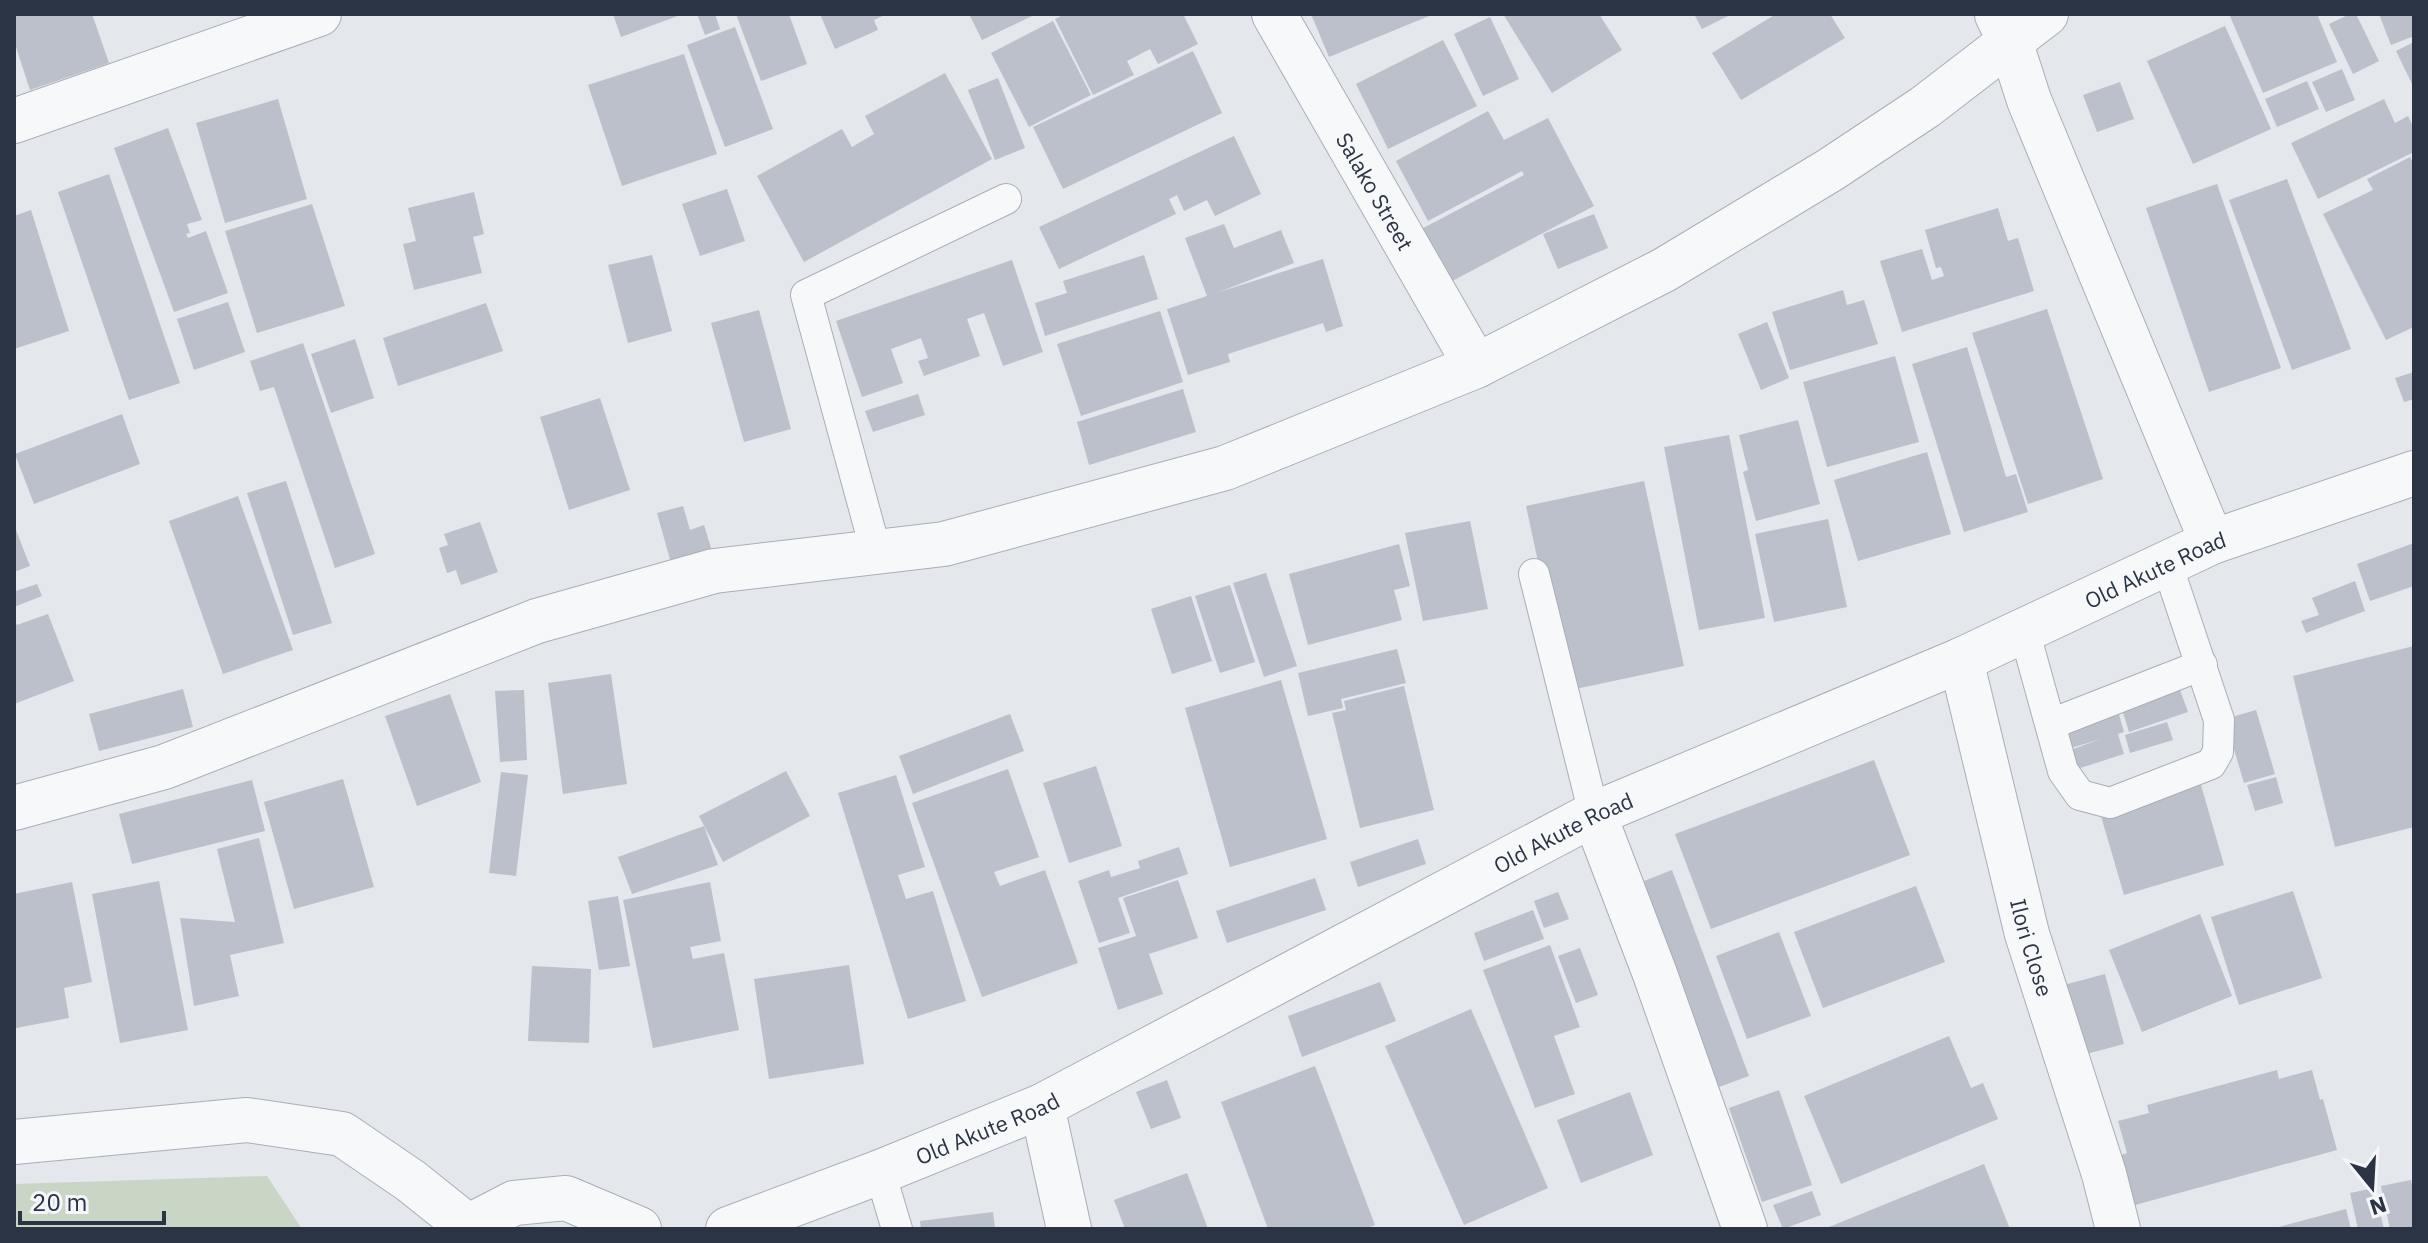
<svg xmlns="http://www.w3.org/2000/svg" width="2428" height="1243" font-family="'IBM Plex Sans',sans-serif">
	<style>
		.green { fill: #c9d6c5 }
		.building { fill: #bbc0ca }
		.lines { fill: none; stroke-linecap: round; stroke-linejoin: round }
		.lane-casing { stroke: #a9aeb7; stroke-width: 32 }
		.street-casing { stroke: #a9aeb7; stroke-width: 46 }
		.lane { stroke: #f7f8fa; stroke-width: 30 }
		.street { stroke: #f7f8fa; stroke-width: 44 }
		.labels { text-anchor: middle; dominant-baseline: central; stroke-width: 8; stroke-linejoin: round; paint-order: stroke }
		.street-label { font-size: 22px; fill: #2b3445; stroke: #f4f6f9 }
	</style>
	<rect width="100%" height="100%" fill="#e4e7ec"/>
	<path class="green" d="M267,1176l35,53h-288v-45z"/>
	<g class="building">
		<path d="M14,14h78l17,49 -79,27 -16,-49z"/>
		<path d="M613,14h70l-62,23z"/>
		<path d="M697,14h18l5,15 -15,6z"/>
		<path d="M736,14h53l18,50 -46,17z"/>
		<path d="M820,14h67l-13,6 4,10 -43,19z"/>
		<path d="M969,14h67l-54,26z"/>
		<path d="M1065,14h118l15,30 -40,20 -8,-15 -23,12 7,14 -41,20 -38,-76z"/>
		<path d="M1311,14h123l-105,43z"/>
		<path d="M1503,14h96l23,36 -70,43z"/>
		<path d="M1694,14h38l-30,15z"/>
		<path d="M1776,14h54l15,24 -104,62 -29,-47z"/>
		<path d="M2229,14h88l20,48 -74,31z"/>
		<path d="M2350,14h6l23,47 -26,13 -24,-50z"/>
		<path d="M2379,14h35v22l-23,9z"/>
		<path d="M1490,17l29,62 -36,17 -29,-62z"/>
		<path d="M1053,21l38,74 -62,32 -38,-74z"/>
		<path d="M2225,26l46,103 -78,35 -46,-103z"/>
		<path d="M735,27l38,102 -48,18 -38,-102z"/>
		<path d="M1443,40l34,66 -89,43 -32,-65z"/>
		<path d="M2414,42v46l-18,-37z"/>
		<path d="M1193,51l29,62 -159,76 -30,-62z"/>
		<path d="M684,54l33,100 -95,32 -34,-101z"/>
		<path d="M2342,69l13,31 -29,12 -14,-30z"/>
		<path d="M945,73l47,86 -188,103 -47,-86 85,-47 10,18 22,-13 -9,-18z"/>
		<path d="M998,78l27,70 -30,12 -27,-70z"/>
		<path d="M2307,81l12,28 -42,18 -12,-28z"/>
		<path d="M2120,82l14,37 -37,13 -14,-37z"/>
		<path d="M278,99l29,100 -82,24 -29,-100z"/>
		<path d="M2384,99l11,24 13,-7 6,12v24l-96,47 -27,-56z"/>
		<path d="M1488,111l16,29 44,-22 46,88 -155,82 -29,-53 114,-60 -2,-4 -94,50 -32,-60z"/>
		<path d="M168,128l34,92 -15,4 3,9 -4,1 2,4 18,-7 22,62 -54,19 -60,-164z"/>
		<path d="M1234,136l27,58 -46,22 -8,-16 -23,11 -7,-16 -8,4 7,15 -117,55 -20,-42z"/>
		<path d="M2410,157l4,8v162l-28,13 -63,-126 50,-24 -6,-11z"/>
		<path d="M109,174l71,209 -51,17 -71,-208z"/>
		<path d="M2287,179l64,170 -59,21 -63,-170z"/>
		<path d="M2217,184l64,184 -72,24 -63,-184z"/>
		<path d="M727,189l18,52 -45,15 -18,-52z"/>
		<path d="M474,192l10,42 -11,3 9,36 -68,17 -11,-46 13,-3 -8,-33z"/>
		<path d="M312,204l33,102 -88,27 -32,-102z"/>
		<path d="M1998,208l10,33 10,-3 16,53 -132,41 -22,-71 42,-12 10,31 12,-4 -3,-9 -5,1 -11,-38z"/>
		<path d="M31,210l38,121 -55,18v-133z"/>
		<path d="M1594,214l14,34 -50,21 -15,-35z"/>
		<path d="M1224,224l10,24 47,-18 13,33 -75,29 104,-33 20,67 -17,6 -3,-9 -95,31 2,8 -42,13 -21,-66 40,-13 -22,-58z"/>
		<path d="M652,255l20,76 -44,12 -20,-78z"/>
		<path d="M1144,255l14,44 -113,37 -10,-33 32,-10 -4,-12z"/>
		<path d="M1012,260l31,92 -40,14 -19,-53 -17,6 13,37 -56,20 -6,-15 10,-3 -7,-20 -30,11 12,34 -41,14 -26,-76z"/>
		<path d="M1843,290l4,15 17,-5 14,44 -88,26 -18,-58z"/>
		<path d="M228,302l17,50 -51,18 -17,-51z"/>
		<path d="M486,303l17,48 -105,35 -15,-48z"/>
		<path d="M2047,309l56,170 -75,25 -56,-171z"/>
		<path d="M759,310l32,119 -47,13 -33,-119z"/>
		<path d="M1160,311l23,71 -102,34 -24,-72z"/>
		<path d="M1767,322l22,56 -28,12 -23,-56z"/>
		<path d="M355,339l19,59 -43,15 -20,-59z"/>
		<path d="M303,343l72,211 -40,14 -61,-181 -14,4 -10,-30z"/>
		<path d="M1967,347l39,130 10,-3 12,38 -64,20 -52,-168z"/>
		<path d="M1895,356l24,86 -92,25 -24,-85z"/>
		<path d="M2414,372v27l-10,3 -9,-24z"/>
		<path d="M1183,389l13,43 -107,33 -12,-43z"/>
		<path d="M918,394l7,21 -52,17 -8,-21z"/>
		<path d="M600,398l30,92 -61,20 -29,-93z"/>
		<path d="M122,414l18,50 -106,40 -19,-50z"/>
		<path d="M1798,420l22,84 -64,17 -13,-49 5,-2 -9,-35z"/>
		<path d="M1729,435l36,183 -66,12 -35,-183z"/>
		<path d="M1927,452l24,82 -93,27 -24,-81z"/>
		<path d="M286,481l46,142 -39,12 -46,-142z"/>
		<path d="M1644,481l40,185 -118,25 -40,-185z"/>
		<path d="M238,496l55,154 -70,24 -54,-153z"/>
		<path d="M683,506l7,24 14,-5 8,26 -41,12 -14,-50z"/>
		<path d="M1828,519l19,88 -73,15 -19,-88z"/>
		<path d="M1470,521l18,88 -65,12 -18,-88z"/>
		<path d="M480,522l18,50 -37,13 -5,-15 -9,3 -8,-25 9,-3 -4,-11z"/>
		<path d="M14,525l16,41 -16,6z"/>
		<path d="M2414,543v43l-44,15 -13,-37z"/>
		<path d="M1399,544l11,42 -16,4 8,30 -94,25 -19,-71z"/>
		<path d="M1266,573l31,93 -33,11 -31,-94z"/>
		<path d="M2355,581l10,30 -59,22 -5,-12 18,-6 -7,-17z"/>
		<path d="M37,584l5,12 -28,11v-21l2,5z"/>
		<path d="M1230,585l25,77 -35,11 -25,-77z"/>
		<path d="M1191,596l21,65 -40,13 -21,-65z"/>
		<path d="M48,614l26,67 -60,23v-85l3,6z"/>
		<path d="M2414,646v181l-79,20 -42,-171z"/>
		<path d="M1397,649l9,34 -65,16 2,9 -35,8 -10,-43z"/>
		<path d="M611,674l16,110 -64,10 -15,-111z"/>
		<path d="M1281,680l46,159 -97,28 -45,-159z"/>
		<path d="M1404,686l30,124 -74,18 -28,-115 14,-3 -2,-9z"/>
		<path d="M183,689l10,38 -94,24 -10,-37z"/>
		<path d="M524,690l3,70 -27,2 -5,-71z"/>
		<path d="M2180,690l8,22 -59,20 -7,-23z"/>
		<path d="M450,694l31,88 -64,24 -32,-90z"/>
		<path d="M2117,707l7,25 -6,2 6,20 -56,18 -6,-19 39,-14 -40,12 -7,-23z"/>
		<path d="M2256,710l19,64 -31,9 -19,-64z"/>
		<path d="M1010,714l14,37 -111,43 -14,-38z"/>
		<path d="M2167,722l6,18 -43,13 -5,-18z"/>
		<path d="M1874,760l36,95 -199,74 -36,-95z"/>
		<path d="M1096,766l26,80 -53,17 -26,-80z"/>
		<path d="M1008,769l31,88 -45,15 6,14 45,-16 33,93 -96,34 -70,-194z"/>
		<path d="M786,771l24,45 -87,46 -24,-46z"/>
		<path d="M501,772l27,3 -12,101 -27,-3z"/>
		<path d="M896,775l29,92 -27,8 8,24 27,-8 33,110 -58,18 -70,-226z"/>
		<path d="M2276,777l7,26 -28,8 -8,-26z"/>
		<path d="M343,779l31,108 -80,22 -30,-107z"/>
		<path d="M252,780l13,51 -133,33 -13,-50z"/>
		<path d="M2201,785l23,80 -100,30 -23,-79z"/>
		<path d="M704,826l14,39 -86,29 -14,-37z"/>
		<path d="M259,838l25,105 -54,12 9,41 -45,10 -14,-88 55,4 -18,-73z"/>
		<path d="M1418,839l8,25 -68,23 -8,-25z"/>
		<path d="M1179,847l9,27 -70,24 12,35 -31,10 -21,-62 31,-11 2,7 29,-9 -2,-7z"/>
		<path d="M1672,870l77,206 -38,14 -77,-205z"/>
		<path d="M1315,878l11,32 -99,33 -11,-32z"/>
		<path d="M1178,880l20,58 -49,16 14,40 -45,16 -20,-62 38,-12 -13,-38z"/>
		<path d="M159,881l29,149 -68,13 -28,-149z"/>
		<path d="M72,882l20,100 -28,6 5,30 -53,10 -2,-134z"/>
		<path d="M710,882l11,59 -31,6 3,12 31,-6 15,77 -86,18 -30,-148z"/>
		<path d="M1916,886l29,76 -122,46 -29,-76z"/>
		<path d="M2293,891l29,87 -83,27 -28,-88z"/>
		<path d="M1558,892l11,27 -25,9 -10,-27z"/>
		<path d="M618,896l12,70 -31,4 -11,-69z"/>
		<path d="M1533,910l11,29 -60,22 -10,-28z"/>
		<path d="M2200,914l32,82 -90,36 -33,-82z"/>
		<path d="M1779,932l32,84 -64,23 -31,-83z"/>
		<path d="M1550,945l30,82 -26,9 21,58 -40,14 -52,-138z"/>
		<path d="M1580,948l18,47 -22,8 -18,-47z"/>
		<path d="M849,965l15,99 -95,15 -15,-100z"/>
		<path d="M532,966l59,3 -2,74 -61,-2z"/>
		<path d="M2105,974l19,70 -45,12 -19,-70z"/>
		<path d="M1380,982l16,39 -94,36 -14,-41z"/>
		<path d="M1471,1009l77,179 -84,37 -79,-179z"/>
		<path d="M1949,1036l22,52 12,-5 15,36 -157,65 -37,-88z"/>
		<path d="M1315,1066l60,159 -11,4h-96l-47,-127z"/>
		<path d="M2277,1070l2,9 33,-9 8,30 3,-1 14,51 -202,55 -14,-50 6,-2 -9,-32 31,-8 -2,-8z"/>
		<path d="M1167,1080l14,38 -30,11 -15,-37z"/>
		<path d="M1779,1090l33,95 -50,17 -33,-94z"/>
		<path d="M1630,1092l23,63 -72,28 -24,-63z"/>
		<path d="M1984,1164l26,65h-186z"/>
		<path d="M1187,1173l21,56h-83l-11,-29z"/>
		<path d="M2411,1180l3,14v35h-24l-9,-43z"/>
		<path d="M2374,1188l10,41h-26l-8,-36z"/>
		<path d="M1812,1191l9,24 -38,14 -10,-24z"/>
		<path d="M2346,1209l5,20h-76v-1z"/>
		<path d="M993,1212l2,17h-74l-1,-8z"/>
	</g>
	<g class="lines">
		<g class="lane-casing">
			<g id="lane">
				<path d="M876,552l-70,-257 200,-96"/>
				<path d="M1534,574l60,240"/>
				<path d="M2024,630l39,141 17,24 30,8 101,-39 7,-12 1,-32 -52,-156"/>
				<path d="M2051,724l151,-59"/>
				<path d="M880,1172l17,57"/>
			</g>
		</g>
		<g class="street-casing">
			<g id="street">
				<path id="s1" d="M1274,14l202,352"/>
				<path d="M1997,15l13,26 19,59 183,442"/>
				<path d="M14,121l305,-107"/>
				<path id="s2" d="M1961,660l66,274 77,240 14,55"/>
				<path d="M14,808l150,-41 373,-146 177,-50 230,-27 281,-76 251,-102 188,-96 166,-100 95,-63 121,-93"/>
				<path d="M1594,814l61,160 90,255"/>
				<path d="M1042,1106l27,123"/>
				<path d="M14,1142l233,-22 95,14 69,47 60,48"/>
				<path d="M464,1229l50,-26 52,-5 73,31"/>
				<path id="s3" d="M728,1229l152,-57 162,-66 552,-292 367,-154 251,-118 202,-69"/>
			</g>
		</g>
		<use href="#lane" class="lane"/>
		<use href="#street" class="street"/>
	</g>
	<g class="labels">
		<g class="street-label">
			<text stroke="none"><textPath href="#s1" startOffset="204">Salako Street</textPath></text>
			<text stroke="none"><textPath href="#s3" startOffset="1574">Old Akute Road</textPath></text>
			<text stroke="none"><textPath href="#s3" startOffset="926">Old Akute Road</textPath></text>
			<text stroke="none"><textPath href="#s2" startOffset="296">Ilori Close</textPath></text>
			<text stroke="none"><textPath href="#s3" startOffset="278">Old Akute Road</textPath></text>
		</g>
	</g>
	<rect width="2428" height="1243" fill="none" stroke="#2b3445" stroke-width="32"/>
	<g transform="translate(2372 1187) rotate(162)" stroke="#f4f6f9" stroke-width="6" paint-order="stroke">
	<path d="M0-6L14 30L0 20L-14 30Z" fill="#2b3445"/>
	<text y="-12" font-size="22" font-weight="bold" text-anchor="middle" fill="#2b3445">N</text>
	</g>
	<path d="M20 1211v12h144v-12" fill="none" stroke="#2b3445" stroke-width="4"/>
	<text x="32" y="1211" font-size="24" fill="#2b3445" stroke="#f4f6f9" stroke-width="6" paint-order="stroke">20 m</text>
</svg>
